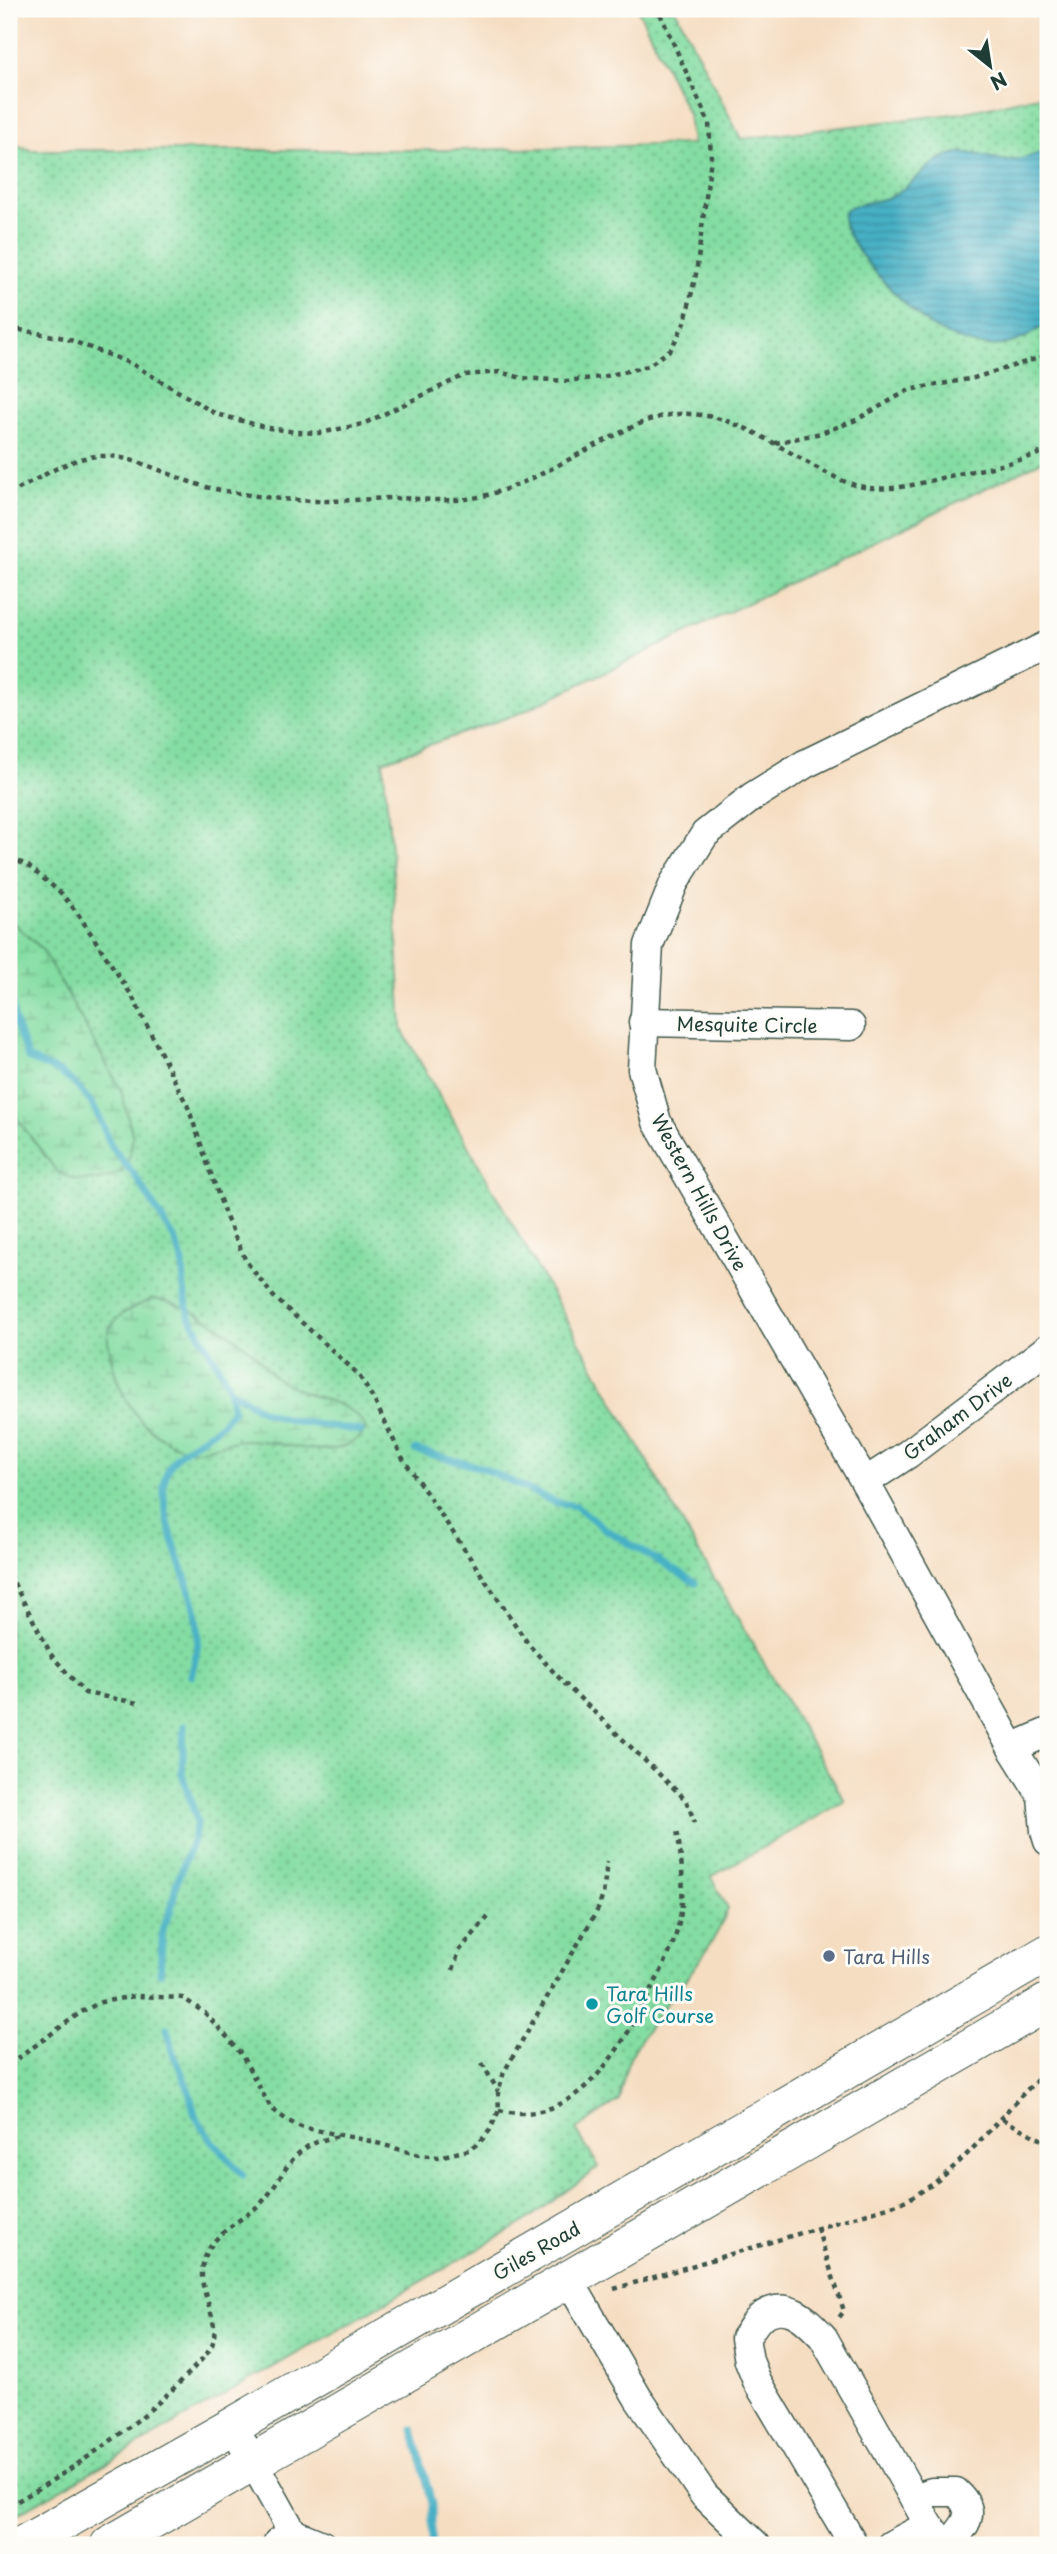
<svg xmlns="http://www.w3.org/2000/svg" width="1057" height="2554" font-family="'Playpen Sans',sans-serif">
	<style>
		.grass { fill: url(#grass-dots); stroke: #528d6c; stroke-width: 2 }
		.wetland { fill: url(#wetland-marsh); stroke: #528d6c; stroke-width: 2 }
		.water { fill: url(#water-rules); stroke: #33767c; stroke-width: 2 }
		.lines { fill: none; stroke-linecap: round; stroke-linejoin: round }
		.stream { stroke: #47b0c5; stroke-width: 7 }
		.minor-casing { stroke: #3f5549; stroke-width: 31 }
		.major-casing { stroke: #3f5549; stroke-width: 39 }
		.path { stroke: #3f5549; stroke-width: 4.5; stroke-dasharray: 5 5; stroke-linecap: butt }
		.minor { stroke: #fff; stroke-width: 28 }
		.major { stroke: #fff; stroke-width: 37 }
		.service-dot { fill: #5c6f8a; stroke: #fdfcf7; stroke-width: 2.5 }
		.culture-dot { fill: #0f9aa8; stroke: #fdfcf7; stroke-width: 2.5 }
		.labels { text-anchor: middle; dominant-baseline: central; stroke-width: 6; stroke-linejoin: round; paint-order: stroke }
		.street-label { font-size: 19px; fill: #1f3d34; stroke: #fdfcf7 }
		.service-label { font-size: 19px; fill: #4e5e75; stroke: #fdfcf7; text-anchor: start }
		.culture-label { font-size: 19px; fill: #0d838f; stroke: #fdfcf7; text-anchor: start }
	</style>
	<defs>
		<pattern id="grass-dots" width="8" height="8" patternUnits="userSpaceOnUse" patternTransform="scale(1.75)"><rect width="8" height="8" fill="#84dda3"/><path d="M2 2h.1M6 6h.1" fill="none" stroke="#6bb486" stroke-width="1.8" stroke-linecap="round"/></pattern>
		<pattern id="wetland-marsh" width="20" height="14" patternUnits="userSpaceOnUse" patternTransform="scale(1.75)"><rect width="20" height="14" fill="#84dda3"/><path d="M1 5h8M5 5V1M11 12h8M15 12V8" fill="none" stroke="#6bb486"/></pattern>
		<pattern id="water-rules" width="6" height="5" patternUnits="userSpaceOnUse" patternTransform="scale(1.75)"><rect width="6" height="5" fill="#47b0c5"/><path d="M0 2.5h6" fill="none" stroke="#3b90a1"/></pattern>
	</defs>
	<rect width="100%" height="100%" fill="#fdfcf7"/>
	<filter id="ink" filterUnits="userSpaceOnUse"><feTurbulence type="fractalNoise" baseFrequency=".0143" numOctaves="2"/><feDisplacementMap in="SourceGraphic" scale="14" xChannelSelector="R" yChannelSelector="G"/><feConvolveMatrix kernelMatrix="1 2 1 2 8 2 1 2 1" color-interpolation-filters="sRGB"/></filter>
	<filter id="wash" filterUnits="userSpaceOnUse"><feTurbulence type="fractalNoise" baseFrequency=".00686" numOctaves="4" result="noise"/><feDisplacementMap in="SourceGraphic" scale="28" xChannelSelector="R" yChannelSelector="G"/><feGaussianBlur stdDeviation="1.57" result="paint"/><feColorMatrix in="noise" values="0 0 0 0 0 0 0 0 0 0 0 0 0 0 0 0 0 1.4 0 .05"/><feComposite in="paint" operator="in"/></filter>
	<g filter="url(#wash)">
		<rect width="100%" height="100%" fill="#f5ddc1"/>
		<path class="grass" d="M638,9h37l66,130 220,-26 87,-19v364l-528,255 -137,48 10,110 9,159 302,531 141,240 -134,76 17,32c-21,56 -71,96 -98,149 -6,12 -8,29 -11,42l-43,30 23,37 -79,58 -511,294v-2377l21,8h438l224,-6 -4,-30z"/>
		<g class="wetland">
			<path d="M9,919l33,30 79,141 12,47 -3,18 -8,15 -7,5 -17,5h-22l-18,-7 -49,-65z"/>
			<path d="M153,1299c36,4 72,30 100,53 8,8 13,18 22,25 8,6 19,11 29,15 23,10 52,13 62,37 -28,40 -82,10 -121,11 -30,1 -40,19 -72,4 -37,-17 -58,-55 -63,-94 -1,-4 -3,-11 -2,-16 5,-20 28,-28 45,-35z"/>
		</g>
		<path class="water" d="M1048,150v172c-18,16 -43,27 -68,23 -14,-2 -32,-9 -44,-16 -20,-11 -106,-95 -91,-118 6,-8 34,-9 45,-14 23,-10 36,-35 60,-42 19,-6 33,2 52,5 16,2 32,-5 46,-10z"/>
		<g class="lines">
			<g class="stream">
				<path d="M9,981l5,38 14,39 31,14 15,11 17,19 9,17 11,27 24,30 39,62 9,24 1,28 5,25 34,59 7,17 3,19c-5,6 -9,12 -15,17 -18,14 -41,21 -51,45 -14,33 21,105 29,140 5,23 1,42 -5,64"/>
				<path d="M230,1391c13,5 22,15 33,20 30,13 66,14 98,20"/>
				<path d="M415,1450l68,18 71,34 22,4 29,23 90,54"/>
				<path d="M160,1973l3,-46 8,-17 5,-26 17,-44 4,-19 -15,-47 2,-48"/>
				<path d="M167,2028l5,22 16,38 7,27 17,26 31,34"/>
				<path d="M413,2429l19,75v41"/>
			</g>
		</g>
	</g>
	<g filter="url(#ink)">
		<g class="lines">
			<g class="minor-casing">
				<g id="minor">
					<path d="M1048,645l-243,119 -53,33 -47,37 -31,49 -25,62 -7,124 15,53 208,360 147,266 30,48 3,35 3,10"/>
					<path d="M643,1022l208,4"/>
					<path d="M865,1482l43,-28 140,-106"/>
					<path d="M1012,1748l36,-16"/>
					<path d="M569,2280l69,118 66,97 52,50"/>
					<path d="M233,2426l60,107 -4,12"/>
					<path d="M914,2498l18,-6h24c23,21 9,34 -8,53"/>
					<path d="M278,2542l15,-9 29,12"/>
					<path d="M854,2545l-97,-164 -8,-20 -4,-23c5,-6 10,-17 17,-22 25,-17 44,3 61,21l106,188 15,20"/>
					<path d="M891,2545l38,-20"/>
				</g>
			</g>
			<g class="major-casing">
				<g id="major">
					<path d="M22,2545l211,-119 815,-473"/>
					<path d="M109,2545l939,-543"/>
				</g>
			</g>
			<g class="path">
				<path d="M9,328l56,10 67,26 84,50 53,14 26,4 25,1 43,-9 102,-49 35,-3 22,6 44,3 36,-4 46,-11 23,-17 14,-27 11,-48 15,-116 -2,-35 -51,-114"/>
				<path d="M775,443l46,-10 35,-13 53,-30 65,-12 74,-23"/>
				<path d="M9,494c27,-13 59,-37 90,-38 38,-2 79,26 116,33 36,7 73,12 109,12 22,0 44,-2 66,-3 22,0 44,3 66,2 54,-3 105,-38 152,-61 27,-14 52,-27 83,-25 55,3 101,44 150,66 40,18 77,3 117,-6 31,-6 61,-12 90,-24"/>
				<path d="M9,858l18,7 34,28 17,21 54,82 56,111 38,110 20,44 27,35 85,78 15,24 29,59 127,188 34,37 123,118 9,23"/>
				<path d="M9,1574l43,82 33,37 53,10"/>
				<path d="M453,1970l6,-19 29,-34"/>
				<path d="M482,2063l16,28"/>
				<path d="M9,2065l72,-53 20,-10 34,-6 48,2 22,15 22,24 14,17 30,54 17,13 13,6 69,14 49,14 19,2 31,-7 11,-8 10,-12 9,-20 -1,-18 6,-20 94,-163 5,-14 4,-33"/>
				<path d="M499,2110c76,19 120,-58 149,-114 12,-22 24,-45 30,-69 8,-31 4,-66 -1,-97"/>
				<path d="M1002,2119l46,24"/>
				<path d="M817,2228l27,83 -6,8"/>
				<path d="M614,2289l284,-85c64,-28 99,-90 150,-134"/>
				<path d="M9,2506c63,-36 128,-79 179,-132 8,-9 19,-18 24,-29 9,-22 -11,-49 -10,-72 0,-11 5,-22 11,-30 12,-16 34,-26 49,-41 16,-16 23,-40 42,-53 11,-8 22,-10 35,-13"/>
			</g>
			<use href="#minor" class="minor"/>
			<use href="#major" class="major"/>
		</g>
	</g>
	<circle class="service-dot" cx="829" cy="1956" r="7"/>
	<circle class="culture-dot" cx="592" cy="2004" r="7"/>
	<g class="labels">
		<g class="street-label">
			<text transform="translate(747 1024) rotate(1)">Mesquite Circle</text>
			<text transform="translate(700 1192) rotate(61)">Western Hills Drive</text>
			<text transform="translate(957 1416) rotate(-37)">Graham Drive</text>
			<text transform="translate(536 2250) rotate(-30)">Giles Road</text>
		</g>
		<g class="service-label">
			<text x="843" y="1956">Tara Hills</text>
		</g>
		<g class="culture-label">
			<text x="606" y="1993">Tara Hills<tspan x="606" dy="22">Golf Course</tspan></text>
		</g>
	</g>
	<rect width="1057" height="2554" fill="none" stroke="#fdfcf7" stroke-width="35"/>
	<g transform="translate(990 66) rotate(150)" stroke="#fdfcf7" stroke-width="5" paint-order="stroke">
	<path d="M0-5L12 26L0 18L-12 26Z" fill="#1f3d34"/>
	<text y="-10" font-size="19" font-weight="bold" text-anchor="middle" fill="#1f3d34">N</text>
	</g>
</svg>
